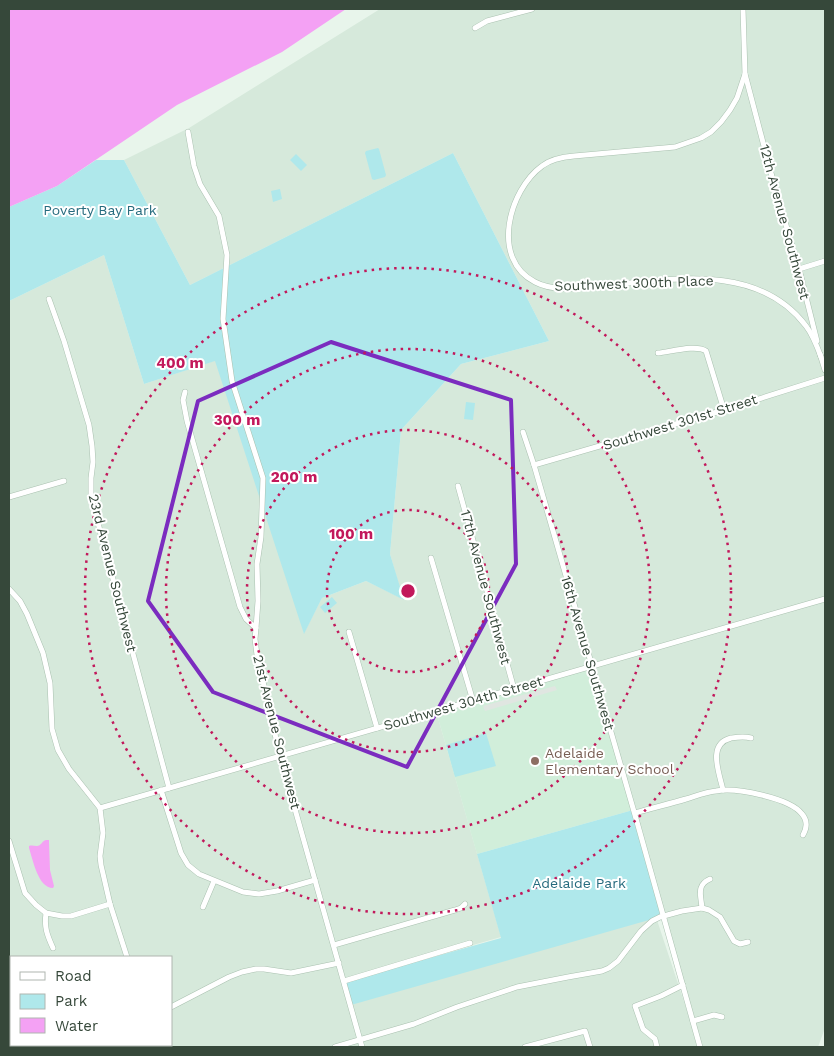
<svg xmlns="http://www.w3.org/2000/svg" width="834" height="1056" font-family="'Work Sans',sans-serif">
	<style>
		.residential { fill: #d6e9db; fill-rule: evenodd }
		.education { fill: #d1eeda }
		.green { fill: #afe8eb }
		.parking { fill: #e0e6e1 }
		.water { fill: #f4a1f4 }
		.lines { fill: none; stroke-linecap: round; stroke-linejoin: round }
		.minor-casing { stroke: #aac1b0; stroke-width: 6 }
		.minor { stroke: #fff; stroke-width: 5 }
		.marked { fill: none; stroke: #7b2cbf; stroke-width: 4; stroke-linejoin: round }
		.ring { fill: none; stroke: #c2185b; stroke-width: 2.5; stroke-dasharray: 2.5 5 }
		.education-dot { fill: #8d6e63; stroke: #fff; stroke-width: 2 }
		.labels { text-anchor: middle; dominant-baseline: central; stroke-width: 4; stroke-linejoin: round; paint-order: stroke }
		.park-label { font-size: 14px; fill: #266b7e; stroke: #fff }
		.street-label { font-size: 14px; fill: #36483a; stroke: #fff }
		.education-label { font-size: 14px; fill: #785e54; stroke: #fff; text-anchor: start }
		.centre { fill: #c2185b; stroke: #fff; stroke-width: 2.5 }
		.ring-label { font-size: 15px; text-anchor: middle; font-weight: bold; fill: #c2185b; stroke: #fff; stroke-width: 4; stroke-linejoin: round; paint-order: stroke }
	</style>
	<rect width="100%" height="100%" fill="#e8f5eb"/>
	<path class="residential" d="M380,9h445v1019l-7,19h-118l-108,-380 -156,44 65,226 -157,45 310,-71 45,136h-690v-746l95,-46 40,129 82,-27 78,276 18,-35 44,-17 37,18 -13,-45 11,-124 60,-66 88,-23 -96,-188 -263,132 -66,-125 65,-32zM11,957h160v88h-160z"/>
	<path class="education" d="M592,666l41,144 -156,44 -41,-143z"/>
	<g class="green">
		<path d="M378,148l1,1 7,26 -1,2 -11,3 -2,-1 -7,-26 1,-2z"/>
		<path d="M453,153l96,188 -88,23 -60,66 -11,124 14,46 -38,-19 -44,17 -18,36 -89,-273 -71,23 -40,-129 -95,46v-94l48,-21 39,-26h28l66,125z"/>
		<path d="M296,154l11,11 -6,6 -11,-11z"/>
		<path d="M280,189l2,10 -9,3 -2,-11z"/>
		<path d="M466,402l9,1 -2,17 -9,-1z"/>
		<path d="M332,597l5,6 -12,10 -5,-6z"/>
		<path d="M486,733l10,33 -41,11 -9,-32z"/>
		<path d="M633,810l30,106 -312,89 -7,-23 157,-44 -24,-84z"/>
	</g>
	<path class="parking" d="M555,686l2,4 -72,21 -2,-5z"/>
	<g class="water">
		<path d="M9,9h337l-64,43 -105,53 -120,81 -48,21z"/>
		<path d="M46,840h3v2l1,28 4,16 -1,2c-15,0 -20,-28 -24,-40v-2c3,-1 5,0 8,0 4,0 5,-5 9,-6z"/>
	</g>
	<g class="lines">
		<g class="minor-casing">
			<g id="minor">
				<path d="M743,9l2,65 -8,24 -7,12 -9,12 -10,10 -10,6 -26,9 -101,9c-12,1 -23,3 -32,10 -33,24 -52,93 -7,116 19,10 42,6 63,4 70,-6 159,-25 208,40 7,9 11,20 15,31"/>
				<path d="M475,28l12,-7 45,-12"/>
				<path d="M745,74l30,114 24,81 18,72"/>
				<path d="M188,132l6,34 6,18 19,32 8,39 -4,64 9,62 31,97 -2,59 -4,27 1,37 -2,27"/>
				<path d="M799,269l26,-8"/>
				<path d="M49,299l15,42 25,84 3,21 1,16 -2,16v19l78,291"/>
				<path d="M658,353c12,-1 38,-9 48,-2l18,59"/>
				<path d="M820,354l5,16"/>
				<path d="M185,392l-2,8 4,21 53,186 6,12 10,9 -1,11 2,16 23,101 82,291"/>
				<path d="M523,432l11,33 103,357 63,225"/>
				<path d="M534,465l190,-55 101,-32"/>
				<path d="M458,486l56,203"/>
				<path d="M9,497l55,-16"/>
				<path d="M431,558l42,143"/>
				<path d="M9,589l11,12 7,13 16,39 7,30 2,46 6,21 11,19 31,39 3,25 -3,23 1,9 9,39 17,53"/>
				<path d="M349,632l28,96"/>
				<path d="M161,790l20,63 7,12 11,9 44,18 16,2 18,-3 38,-11"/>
				<path d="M723,790c-4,-18 -16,-46 8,-52 7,-1 13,-2 20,0"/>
				<path d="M100,808l725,-209"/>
				<path d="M635,813c17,-5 34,-9 51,-14 10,-3 20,-7 30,-8 19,-4 74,7 86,23 6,7 5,14 1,21"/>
				<path d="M9,841l16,52 11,12 10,8 16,3h9l39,-12"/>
				<path d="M203,907l11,-26"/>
				<path d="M702,908c-1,-12 -6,-23 8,-29"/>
				<path d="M46,913c-2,14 1,22 7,35"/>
				<path d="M334,945l121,-35 6,-2 4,-4"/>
				<path d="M344,981l126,-38"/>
				<path d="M9,1000l2,7"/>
				<path d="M171,1007l58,-30 13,-5 14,-3h8l27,4 48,-10"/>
				<path d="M693,1021l21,-6 8,2"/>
				<path d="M23,1045l1,2"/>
				<path d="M335,1047l79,-23 43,-17 60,-20 51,-10 34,-6 7,-3 9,-7 23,-30 11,-10 8,-4 22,-6 20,-3 7,2 11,7 14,24 6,3 8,-2"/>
				<path d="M525,1047l60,-16 5,16"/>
				<path d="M657,1047l-2,-8 -12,-10 -8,-23 26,-10 22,-11"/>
			</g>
		</g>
		<use href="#minor" class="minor"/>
	</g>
	<path class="marked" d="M331,342l180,58 5,164 -109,203 -194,-75 -65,-91 50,-200z"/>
	<g class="ring">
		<circle cx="408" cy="591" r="81"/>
		<circle cx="408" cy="591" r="161"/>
		<circle cx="408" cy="591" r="242"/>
		<circle cx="408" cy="591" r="323"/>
	</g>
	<circle class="education-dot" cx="535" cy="761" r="5"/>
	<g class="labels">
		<g class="park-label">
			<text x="100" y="210">Poverty Bay Park</text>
			<text x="579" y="883">Adelaide Park</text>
		</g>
		<g class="street-label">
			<text transform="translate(785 222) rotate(75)">12th Avenue Southwest</text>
			<text transform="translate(634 283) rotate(-2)">Southwest 300th Place</text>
			<text transform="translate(680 422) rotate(-17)">Southwest 301st Street</text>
			<text transform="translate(113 573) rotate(76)">23rd Avenue Southwest</text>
			<text transform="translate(486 587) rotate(75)">17th Avenue Southwest</text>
			<text transform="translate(588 653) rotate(74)">16th Avenue Southwest</text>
			<text transform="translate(463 703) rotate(-16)">Southwest 304th Street</text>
			<text transform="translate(277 732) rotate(76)">21st Avenue Southwest</text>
		</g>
		<g class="education-label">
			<text x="545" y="753">Adelaide<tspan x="545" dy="16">Elementary School</tspan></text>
		</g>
	</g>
	<circle cx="408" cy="591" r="8" class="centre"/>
	<g class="ring-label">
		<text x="180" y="368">400 m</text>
		<text x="237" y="425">300 m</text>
		<text x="294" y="482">200 m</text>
		<text x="351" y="539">100 m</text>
	</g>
	<rect width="834" height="1056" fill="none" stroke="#36483a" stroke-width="20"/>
	<rect x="10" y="956" width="162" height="90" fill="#ffffff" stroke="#afb6b0"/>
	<rect x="20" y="972" width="25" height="8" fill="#ffffff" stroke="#afb6b0"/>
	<text x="55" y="981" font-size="15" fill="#36483a">Road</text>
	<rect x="20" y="994" width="25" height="15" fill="#afe8eb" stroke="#afb6b0"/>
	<text x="55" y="1006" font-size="15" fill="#36483a">Park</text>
	<rect x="20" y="1018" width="25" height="15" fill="#f4a1f4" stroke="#afb6b0"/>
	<text x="55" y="1031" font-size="15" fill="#36483a">Water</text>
</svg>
